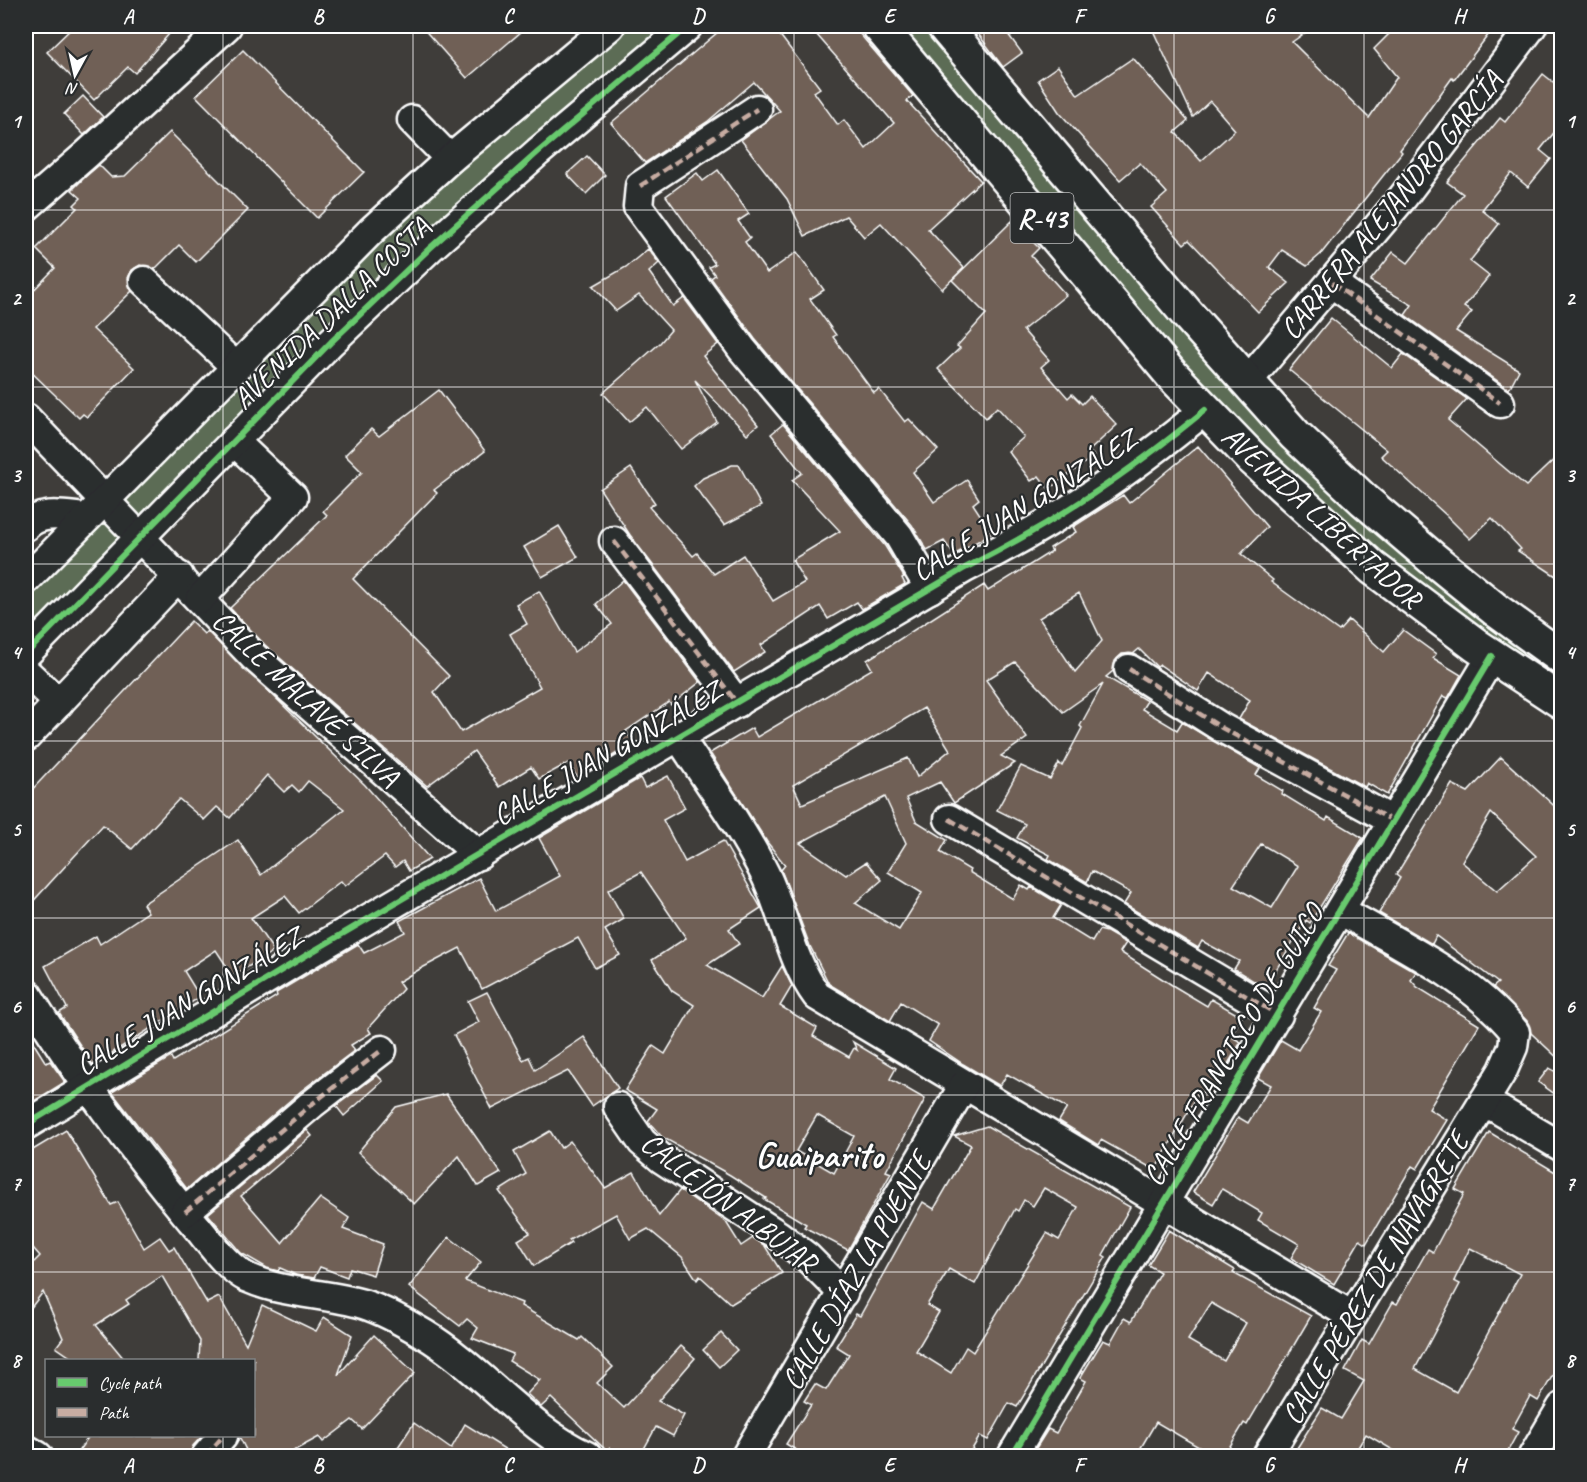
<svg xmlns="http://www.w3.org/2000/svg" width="1587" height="1482" font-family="Caveat,sans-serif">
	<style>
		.green { fill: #5c6c55; stroke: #aeb6aa; stroke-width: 1.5 }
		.building { fill: #6f6156; stroke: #fff; stroke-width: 1.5; fill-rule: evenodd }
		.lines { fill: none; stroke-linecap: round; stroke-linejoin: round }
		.minor-casing { stroke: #fff; stroke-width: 33 }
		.major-casing { stroke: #fff; stroke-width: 38 }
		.minor { stroke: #2a2d2e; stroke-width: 28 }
		.major { stroke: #2a2d2e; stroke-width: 33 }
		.quiet { stroke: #c7aca2; stroke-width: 4.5; stroke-dasharray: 9 4.5; stroke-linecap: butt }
		.cycleway-casing { stroke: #2a2d2e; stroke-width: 10 }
		.cycleway { stroke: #67ca6e; stroke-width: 6 }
		.grid { fill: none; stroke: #fff; stroke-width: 1.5; stroke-opacity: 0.55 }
		.labels { text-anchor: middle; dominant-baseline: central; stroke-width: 4.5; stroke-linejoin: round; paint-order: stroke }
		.shield { fill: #2a2d2e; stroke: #bfc0c0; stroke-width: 1.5 }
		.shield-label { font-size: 28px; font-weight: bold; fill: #fff }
		.street-label { font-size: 30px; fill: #fff; stroke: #2a2d2e }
		.district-label { font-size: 36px; font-weight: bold; fill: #fff; stroke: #2a2d2e }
		.neatline { fill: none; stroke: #fff; stroke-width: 2 }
		.grid-label { font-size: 20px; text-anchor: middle; font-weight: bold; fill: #fff }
	</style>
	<rect width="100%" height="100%" fill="#3f3d3a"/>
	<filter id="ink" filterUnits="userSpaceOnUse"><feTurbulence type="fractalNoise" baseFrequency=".0167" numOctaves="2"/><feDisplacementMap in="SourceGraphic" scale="12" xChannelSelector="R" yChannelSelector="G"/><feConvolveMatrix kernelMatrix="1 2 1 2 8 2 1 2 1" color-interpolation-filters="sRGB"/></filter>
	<g filter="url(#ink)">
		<g class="green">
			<path d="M610,26h78l-106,88 -556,540v-74l122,-126z"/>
			<path d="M879,26h65l303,356 314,276v44l-252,-191z"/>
		</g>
		<g class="building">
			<path d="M74,26h102l-41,47 -7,-6 -34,33 -47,-48z"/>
			<path d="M421,26h107l-61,52z"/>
			<path d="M725,26h48l47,62 -6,4 24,33 6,-5 22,29 28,-26 -85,-97h44l60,70 -6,5 74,80 -53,48 36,39 -22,21 -61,-66 -17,14 -18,-21 -41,20 -18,-37 -46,-59 39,-29 -26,-29 -47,40 -62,41 -34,-40z"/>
			<path d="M972,26h30l20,27 -19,14z"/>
			<path d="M1151,26h164l-23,16 77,76 28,-41 -23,-28 23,-23h98l-41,54 -2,-2 -52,72 2,2 -81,102 -14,12 -25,-16 -13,17 20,16 -31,29 -69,-72 -5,4 -33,-37 16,-14 -27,-30 -20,17 -61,-68 -21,-32 20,-14 20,29 55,-37 55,63 -13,11 26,29 34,-31 -25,-29 -17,16z"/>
			<path d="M243,50l121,122 -47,46 -121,-122z"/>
			<path d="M1543,74l19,15v34l-22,27 11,9 -23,28 -17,-14 -29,37 17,14 -29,37 19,15 -25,31 8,5 -16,19 63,39 -10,19 -104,-74 7,-10 -42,-24 23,-29 15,11 55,-69 -16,-12 53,-64 5,4z"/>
			<path d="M83,96l20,21 -19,18 -20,-21z"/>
			<path d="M170,132l78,78 -52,52 -17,-17 -24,24 -15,-4 -8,5 -4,8 4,13 -39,38 41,39 -47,49 -4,-3 -4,4 -53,-51v-69l29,-30 -19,-19 41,-41 -3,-3 7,-7 -9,-8 12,-12 15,-13 12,12 14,-1z"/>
			<path d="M587,156l18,19 -19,19 -19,-20z"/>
			<path d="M718,170l31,44 -11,7 12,17 -5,4 22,31 30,-21 27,38 -14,9 26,36 -3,2 41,56 5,-4 26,33 4,-3 29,31 -25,22 21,30 33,-22 12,19 -6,5 19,29 -38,22 -10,-14 -17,9 -15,-25 -157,-186 -44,-61 4,-3 -6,-8 6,-3 -49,-68 31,-23 6,8z"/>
			<path d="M1012,221l27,27 -8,8 35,39 -43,35 26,30 -8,7 27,31 4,-4 10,10 8,-8 27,29 -28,26 5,5 -45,33 -10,-13 -8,5 -23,-30 16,-14 -27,-30 -11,11 -48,-49 22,-21 -3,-2 29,-32 -34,-34z"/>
			<path d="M648,249l11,14 -10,9 24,34 11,-8 34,46 -15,12 55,69 -11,9 -52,-54 22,42 -36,27 -34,-42 -18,15 -26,-29 57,-50 11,-13 -32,-35 -23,16 -23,-25 33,-19z"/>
			<path d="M1331,318l61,50 11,-14 64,45 -19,21 78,66 36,-34v128l-44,-29 3,-2 -29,-31 -22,21 -24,-24 -65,-59 6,-6 -98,-80z"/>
			<path d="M439,390l46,61 -51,39 3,3 -84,86 96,97 -15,16 27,40 79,-45 -30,-53 17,-10 -11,-20 23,-13 35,61 38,-28 -16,-20 27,-24 77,102 -29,23 -2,-3 -43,29 8,12 -57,34 -9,-14 -29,16 -8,-12 -32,20 -25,-36 -47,35 -162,-141 -35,-37 97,-93 -4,-4 39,-39 -17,-17 26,-26 8,7z"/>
			<path d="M783,424l102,122 19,31 -2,1 3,6 -43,25 -5,-7 -29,17 -8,-13 -59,39 4,7 -31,20 -104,-137 -30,-46 31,-21 24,35 -6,4 44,49 4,-3 17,21 29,-19 30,46 32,-19 -13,-22 48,-29 -48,-51 10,-7 -31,-39z"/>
			<path d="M1198,446l69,81 -26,27 32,26 -2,2 68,49 10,-11 35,32 19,-22 33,24 -3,4 28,17 -13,23 -5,-2 -56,99 -20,-12 -2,4 -126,-68 11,-19 -41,-27 -11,18 -38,-26 -3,2 -18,-18 -6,5h-11l-7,7 -2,10 -7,6 41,24 -5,8 35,21 5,-8 78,46 -4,7 27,16 -1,3 44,27 2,-4 35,21 -53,85 -4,-3 -41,68 -31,-19 5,-8 -37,-20 -4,7 -74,-44 7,-11 -39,-22 -5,11 -39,-23 2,-4 -33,-17 8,-14 -28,-14 24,-44 29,13 9,-16 3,3 20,-38 -2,-2 23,-42 -40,28 -48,-50 -29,18 41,58 -26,18 14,7 -61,40 -14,-21 -34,16 10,23 31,19 -7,12 30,18 -1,2 44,27 8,-14 8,5 2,-3 30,18 -8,13 39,24 7,-12 8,2 19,11 -6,9 52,33 35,21 4,-7 31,18 -12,19 11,6 -32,54 -9,-5 -45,79 -54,-30 -3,5 -39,-24 8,-13 -60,-34 -7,12 -37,-22 -34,-23 9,-16 -37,-23 -11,19 -61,-37 -19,-38 -29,-76 4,-5 -18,-23 -57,-89 42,-25 5,9 115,-68 -5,-9 117,-75 4,6 64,-40 -2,-3 26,-16 -3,-5 50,-32 6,8zM1079,593l23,48 -27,31 -36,-54zM924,708l26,42 -33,27 -9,-19 -106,46 -9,-19zM885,797l21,46 -18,29 34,21 -23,37 -44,-27 27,-23 -16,-18 -20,13 -46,-32zM1261,844l37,22 -26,42 -39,-22z"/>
			<path d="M732,465h7l22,41 -37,19 -30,-39 9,-8z"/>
			<path d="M559,526l19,31 -36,20 -18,-30z"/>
			<path d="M191,621l13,13 3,-3 158,154 65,74 -21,12 -6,-10 -8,6 -10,-11 -40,30 -4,-5 -42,32 -14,-17 -34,22 23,33 -41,25 -17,-26 -32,21 16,26 -107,68 -34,-52 8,-5 -22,-42 51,-30 4,8 48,-32 -5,-8 95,-64 23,35 83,-66 -36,-28 -9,11 -7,-7 -8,7 -17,-17 -37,43 -13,-11 -13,13 -25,-21 -47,50 -29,-24 -77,84v-113z"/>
			<path d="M1501,757l61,56v249l-31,-29 -4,-12 -34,-34 5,-4 -62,-47 -4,8 -53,-31 21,-35 -4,-3 56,-91 16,8zM1491,813l45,43 -39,35 -35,-29z"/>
			<path d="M668,776l17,32 -22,12 22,42 38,-21 38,67 -32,21 10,15 -32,21 55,33 20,-32 10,20 -12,20 37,22 -4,8 36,21 5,-9 3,2 -4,-8 43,26 -6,11 35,20 -39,72 5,2 -43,77 -44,-23 2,-3 -42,-25 2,-1 -36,-23 -68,-38 -14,-16 9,-12 -32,-19 28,-44 12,8 29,-49 -22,-14 -20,-31 34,-22 -45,-66 -33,18 16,29 -19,11 15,25 -25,13 -17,-30 -96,51 -22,-41 -40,21 -22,13 5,7 -35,39 3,5 -20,12 4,5 -54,41 -114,98 -75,-97 59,-35 2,4 104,-65 -1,-3 82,-49 6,9 41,-21 -6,-11 80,-43 17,33 64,-35 -21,-38 101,-60 5,10zM817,1115l37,21 -20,37 -38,-22z"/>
			<path d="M1348,933l68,39 -5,8 6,7 62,38 -50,84 18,11 -30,49 -5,-3 -46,78 -6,-4 -26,44 -43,-26 8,-14 -41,-24 4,-7 -40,-24 -9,15 -20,-12 45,-75 10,6 23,-38 -13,-7 23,-38 17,10 23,-38 -7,-4 22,-38 -8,-4z"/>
			<path d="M487,992l36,68 6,-3 6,13 49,-33 34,51 -26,18 -24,-35 -76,38 -38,-74 25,-13 -11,-21z"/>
			<path d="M26,1031l20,32 4,-2 15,21 -39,24z"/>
			<path d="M1549,1068l13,7v24l-24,-17z"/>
			<path d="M377,1075l6,6 -39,35 -8,-10z"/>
			<path d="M446,1094l55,79 -23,13 -19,-30 -45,48 -56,-52 38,-45z"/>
			<path d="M987,1126l143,81 -27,48 3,2 -89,150 -8,-4 -21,37 -8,-4 -12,20h-162l-20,-12 25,-39 -7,-4 11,-17 11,6 23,-36 -13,-8 20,-32 4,2 63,-114 11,7 37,-64 -17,-9zM1044,1188l34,19 -19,33 -12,-7 -74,119 -7,-5 -15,26 -35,-22 23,-39 -12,-7 22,-36 26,15 40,-75 3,2 6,-11 9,6z"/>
			<path d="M66,1130l45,75 7,-3 26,46 16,-11 9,13 5,-3 33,56 12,-6 27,47 16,-39 54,26 8,-14 28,18 -14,40 36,-40 41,38 -53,56 -10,-9 -29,22 -4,-5 -35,19h-35l-10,-20h15v-76h-55l1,-19 -38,-65 -36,24 3,4 -33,21 29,35h-50l-19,-13 7,-9 -20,-46 -17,22v-44l14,-14 -14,-16v-86z"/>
			<path d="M307,1130l5,6 -71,60 41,47 38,-45 29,20 -6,11 40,15 -10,31 -23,-7 -3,9 -27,-10 -6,11 -18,-3 -16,-7 -2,3 -11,-3 -26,-15 -33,-39z"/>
			<path d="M550,1131l11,17 9,-7 35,47 29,-16 25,44 21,-26 46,32 15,24 12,-8 12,8 17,27 -51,31 -31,-28 -3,4 -15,-23 -34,-28 -18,10 -14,-25 -47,26 2,3 -37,23 -16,-26 12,-7 -31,-42 27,-17 -12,-22z"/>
			<path d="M1489,1132l73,44v183l-24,42 -8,-5 -18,33 6,3 -13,24h-102l-37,-22 -13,22h-61l30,-48 19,11 23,-38 -19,-10 17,-31 7,4 24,-42 4,2 31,-55 5,3 31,-58 -9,-5zM1470,1248l50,26 -64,118 -41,-23 45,-85 -6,-3z"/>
			<path d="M1169,1230l66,40 -2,3 78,43 -64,109 -3,-2 -20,33h-24l4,-6 -48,-28 -20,34h-105l17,-27 8,4 30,-52 -6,-3 23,-38 7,3 14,-25 7,4 29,-50 -12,-7zM1211,1303l35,20 -22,38 -36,-21z"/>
			<path d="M449,1237l32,25 -16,19 57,22 -1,3 58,34 3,-3 31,30 -16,16 27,25 57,-62 14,12 -37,43 26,14 -11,21 -17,-9 -16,29h-16l-15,-8 -2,3 -56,-53 -10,9 -14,-13 13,-14 -31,-19 4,-7 -41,-16 6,-10 -11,-9 -7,7 -51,-39z"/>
			<path d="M721,1333l16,17 -18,17 -16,-17z"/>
			<path d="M414,1423l37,26 14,-25 51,32h-124z"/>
			<path d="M89,1436h113l-9,10 -3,10h-115z"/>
		</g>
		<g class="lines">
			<g class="minor-casing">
				<g id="minor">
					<path d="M757,109l-117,77 -2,21 104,142 157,187 31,53"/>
					<path d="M412,120l38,39"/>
					<path d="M26,207l61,-53 140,-128"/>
					<path d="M144,281l91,85"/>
					<path d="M1332,283l168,120"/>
					<path d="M1247,382l156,-185 129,-171"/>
					<path d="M26,418l228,239 225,198"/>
					<path d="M26,526c15,-16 38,-10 60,-8"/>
					<path d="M614,541l123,162"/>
					<path d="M26,580l345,-349 79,-72 160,-133"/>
					<path d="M200,599l93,-102 -59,-56"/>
					<path d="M26,654l305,-312 99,-94 108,-96 150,-126"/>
					<path d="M1129,669l93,59 171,93"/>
					<path d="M26,672l33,31"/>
					<path d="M26,737l153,-161"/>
					<path d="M679,737c29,45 62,89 86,137 19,39 26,87 52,122l535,320"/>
					<path d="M949,819l329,196"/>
					<path d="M26,992c49,80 105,156 165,228 17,19 34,47 57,58 36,16 77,15 115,26 22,7 41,18 61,30 58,35 101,94 163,122"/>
					<path d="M1484,1101l78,46"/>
					<path d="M618,1107l24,35 20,17 116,76 29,22 36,36"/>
					<path d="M26,1125l284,-172 655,-385c91,-46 161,-93 240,-158"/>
					<path d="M185,1212l127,-108 70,-54"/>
					<path d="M26,1449l12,7"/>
					<path d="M206,1456l17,-20"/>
					<path d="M746,1456l218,-371"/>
					<path d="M1012,1456l480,-800"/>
					<path d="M1267,1456l236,-386 10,-23 2,-15c-45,-55 -115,-87 -175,-122"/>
					<path d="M1533,1456l29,-49"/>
				</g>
			</g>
			<g class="major-casing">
				<g id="major">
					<path d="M879,26l292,348 81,84 121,110 104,78 85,56"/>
					<path d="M944,26l244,289 107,120 69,65 68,58 64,52 66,48"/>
				</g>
			</g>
			<use href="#minor" class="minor"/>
			<use href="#major" class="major"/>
			<g class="quiet">
				<path d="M640,186l117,-77"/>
				<path d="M1332,283l168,120"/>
				<path d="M614,541l123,162"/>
				<path d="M1129,669l93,59 171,93"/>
				<path d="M949,819l329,196"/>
				<path d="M185,1212l127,-108 70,-54"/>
				<path d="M206,1456l17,-20"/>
			</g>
			<g class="cycleway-casing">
				<g id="cycleway">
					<path d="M26,654l305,-312 99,-94 108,-96 150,-126"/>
					<path d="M26,1125l284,-172 655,-385c91,-46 161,-93 240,-158"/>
					<path d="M1012,1456l480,-800"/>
				</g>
			</g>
			<use href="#cycleway" class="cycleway"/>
		</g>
	</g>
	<path class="grid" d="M223,26v1334M413,26v1430M603,26v1430M794,26v1430M984,26v1430M1174,26v1430M1364,26v1430M26,210h1536M26,387h1536M26,564h1536M26,741h1536M26,918h1536M26,1095h1536M26,1272h1536M223,1436v20"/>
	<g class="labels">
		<rect class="shield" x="1010.5" y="193" width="63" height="50" rx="4.5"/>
		<g class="shield-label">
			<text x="1042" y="218">R-43</text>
		</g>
		<g class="street-label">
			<text transform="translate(1391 205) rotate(-51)">CARRERA ALEJANDRO GARCÍA</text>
			<text transform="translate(331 313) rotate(-44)">AVENIDA DALLA COSTA</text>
			<text transform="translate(1024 505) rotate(-32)">CALLE JUAN GONZÁLEZ</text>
			<text transform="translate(1322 517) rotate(42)">AVENIDA LIBERTADOR</text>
			<text transform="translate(306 698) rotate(43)">CALLE MALAVÉ SILVA</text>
			<text transform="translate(607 753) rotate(-30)">CALLE JUAN GONZÁLEZ</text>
			<text transform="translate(189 1001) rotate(-31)">CALLE JUAN GONZÁLEZ</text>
			<text transform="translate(1233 1045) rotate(-59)">CALLE FRANCISCO DE GUICO</text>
			<text transform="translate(729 1202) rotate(37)">CALLEJÓN ALBUJAR</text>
			<text transform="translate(856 1271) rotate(-60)">CALLE DÍAZ LA PUENTE</text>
			<text transform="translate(1375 1278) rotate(-59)">CALLE PÉREZ DE NAVAGRETE</text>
		</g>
		<g class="district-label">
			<text x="819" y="1155">Guaiparito</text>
		</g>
	</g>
	<rect width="1587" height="1482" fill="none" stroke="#2a2d2e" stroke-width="66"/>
	<rect x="45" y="1359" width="210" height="78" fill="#2a2d2e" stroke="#7f8182" stroke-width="1.5"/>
	<rect x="57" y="1378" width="30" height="9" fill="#67ca6e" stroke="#7f8182" stroke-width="1.5"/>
	<text x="99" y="1389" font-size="18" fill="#ffffff">Cycle path</text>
	<rect x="57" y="1408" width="30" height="9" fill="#c7aca2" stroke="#7f8182" stroke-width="1.5"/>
	<text x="99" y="1419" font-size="18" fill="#ffffff">Path</text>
	<g transform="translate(75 75) rotate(188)" stroke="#2a2d2e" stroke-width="4.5" paint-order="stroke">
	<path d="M0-4.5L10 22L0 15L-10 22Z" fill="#ffffff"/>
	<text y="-9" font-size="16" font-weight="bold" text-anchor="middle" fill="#ffffff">N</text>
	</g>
	<rect x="33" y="33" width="1521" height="1416" class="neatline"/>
	<g class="grid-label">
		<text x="128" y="23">A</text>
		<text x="318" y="23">B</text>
		<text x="508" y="23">C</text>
		<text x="698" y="23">D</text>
		<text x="889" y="23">E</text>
		<text x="1079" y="23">F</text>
		<text x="1269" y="23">G</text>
		<text x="1459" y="23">H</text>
		<text x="16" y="128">1</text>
		<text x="1570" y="128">1</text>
		<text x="16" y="305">2</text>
		<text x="1570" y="305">2</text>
		<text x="16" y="482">3</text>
		<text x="1570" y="482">3</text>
		<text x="16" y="659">4</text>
		<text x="1570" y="659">4</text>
		<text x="16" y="836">5</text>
		<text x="1570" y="836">5</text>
		<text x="16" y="1013">6</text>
		<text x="1570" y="1013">6</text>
		<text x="16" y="1190">7</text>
		<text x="1570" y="1190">7</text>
		<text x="16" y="1367">8</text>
		<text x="1570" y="1367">8</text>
		<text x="128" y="1472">A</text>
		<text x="318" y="1472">B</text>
		<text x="508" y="1472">C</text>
		<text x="698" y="1472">D</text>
		<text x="889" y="1472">E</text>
		<text x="1079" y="1472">F</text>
		<text x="1269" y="1472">G</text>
		<text x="1459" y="1472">H</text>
	</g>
</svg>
